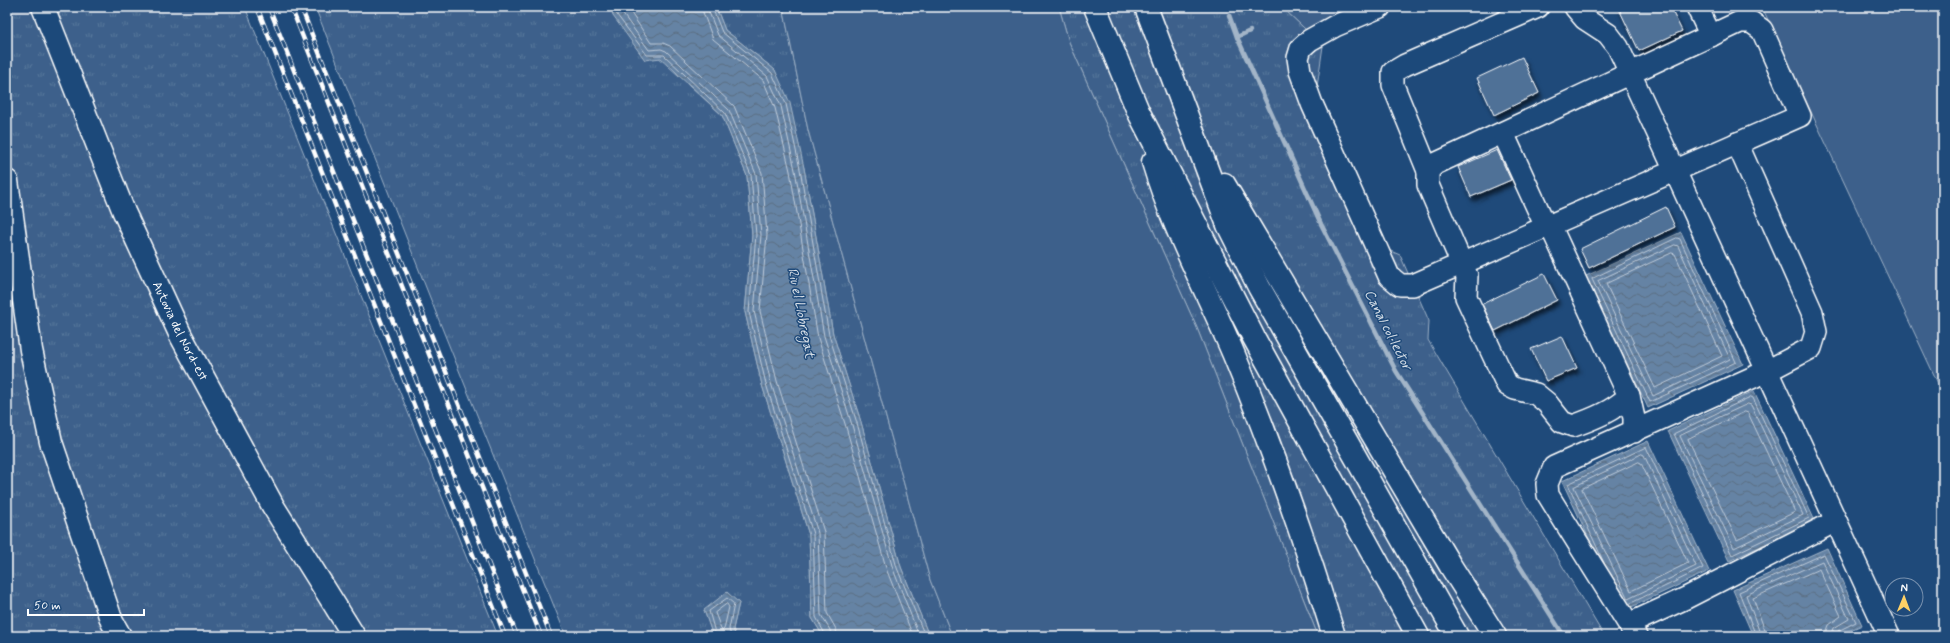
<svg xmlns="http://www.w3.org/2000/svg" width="1950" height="643" font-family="Mynerve,sans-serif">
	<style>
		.grass { fill: url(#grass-tufts); stroke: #9eb0c5 }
		.garden { fill: #3c618b; stroke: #9eb0c5 }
		.water { fill: url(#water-waves); stroke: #a3b5c8 }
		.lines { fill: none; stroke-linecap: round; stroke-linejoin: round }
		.shore { stroke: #c1cddb; stroke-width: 1 }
		.stream { stroke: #a3b5c8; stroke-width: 4.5 }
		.building { fill: #507197; stroke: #fff; filter: url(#shadow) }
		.minor-casing { stroke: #fff; stroke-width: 24 }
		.highway-casing { stroke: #fff; stroke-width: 25 }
		.minor { stroke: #1f4a7a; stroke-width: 21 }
		.highway { stroke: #1f4a7a; stroke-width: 22 }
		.rail-casing { stroke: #fff; stroke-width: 4.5 }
		.rail { stroke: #1f4a7a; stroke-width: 3; stroke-dasharray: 9; stroke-linecap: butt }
		.labels { text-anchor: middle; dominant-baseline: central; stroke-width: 3; stroke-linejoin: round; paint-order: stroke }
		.street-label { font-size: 13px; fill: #fff; stroke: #1f4a7a }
		.water-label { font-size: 14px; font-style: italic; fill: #d8e0e8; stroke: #1f4a7a }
	</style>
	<defs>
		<pattern id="grass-tufts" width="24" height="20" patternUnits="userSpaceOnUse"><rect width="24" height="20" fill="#3c618b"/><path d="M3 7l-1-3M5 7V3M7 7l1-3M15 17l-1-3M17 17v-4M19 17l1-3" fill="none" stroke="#59799c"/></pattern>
		<pattern id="water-waves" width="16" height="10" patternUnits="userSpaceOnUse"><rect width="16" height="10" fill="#6583a4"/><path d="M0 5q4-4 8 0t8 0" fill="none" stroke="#5b6d81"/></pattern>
		<filter id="shadow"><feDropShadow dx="2.5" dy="4.5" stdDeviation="2" flood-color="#0009"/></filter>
	</defs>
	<rect width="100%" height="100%" fill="#1f4a7a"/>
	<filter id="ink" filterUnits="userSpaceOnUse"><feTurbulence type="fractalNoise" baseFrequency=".025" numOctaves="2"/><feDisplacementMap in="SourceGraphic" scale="8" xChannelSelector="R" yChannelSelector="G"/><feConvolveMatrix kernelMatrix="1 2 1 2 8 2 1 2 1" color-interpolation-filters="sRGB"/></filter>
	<g filter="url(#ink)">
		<g class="grass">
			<path d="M7,7h238l253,629h-491z"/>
			<path d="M315,7h297l1,9 109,99 25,61 5,59 -7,77 17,73 47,150 3,83 11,18h-87l-3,-7 6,-26 -35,7 9,26h-147l-122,-303z"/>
			<path d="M716,7h67l25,123 122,450 22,56h-23l-28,-69 -40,-145 -28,-88 -29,-166 -29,-98 -50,-40z"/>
			<path d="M1059,7h223l41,39 -6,41 69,162 14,6 29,66 -1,19 176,296h-286l-121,-308 -128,-286z"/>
		</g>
		<g class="garden">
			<path d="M783,7h276l10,35 128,286 121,308h-366l-22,-56 -122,-450z"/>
			<path d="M1282,7h116l-41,17 -34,22z"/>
			<path d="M1762,7h181v387z"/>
		</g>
		<g class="water">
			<path d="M612,7h104l9,23 50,40 15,33 14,65 29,166 28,88 40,145 28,69h-106l-11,-18 -3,-83 -47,-150 -17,-73 7,-77 -5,-59 -25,-61 -61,-57 -16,2 -32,-44z"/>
			<path d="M1681,232l62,132 -95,44 -62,-132z"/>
			<path d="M1754,391l61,130 -86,40 -61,-130z"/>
			<path d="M1648,441l61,130 -86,40 -61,-130z"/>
			<path d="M1827,548l35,77 -25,11h-84l-20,-46z"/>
			<path d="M727,592l12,11 -6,26 3,7h-23l-9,-26z"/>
		</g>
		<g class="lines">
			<g class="shore">
				<path d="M616,7l1,8 30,40h17l61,58 26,62 5,60 -7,77 17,72 47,150 3,83 10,19"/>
				<path d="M621,7l1,6 27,37 12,-1 5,2 63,59 27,64 5,61 -7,76 17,72 47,150 3,82 9,15 1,6"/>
				<path d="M627,7l24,36h12l7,3 64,60 28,67 5,62 -7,76 17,70 47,151 3,81 9,16 1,7"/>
				<path d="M701,7l12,32 50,41 12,28 15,63 28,167 28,89 41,144 26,65"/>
				<path d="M707,7l11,28 49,41 14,30 14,64 29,166 28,89 41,144 26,67"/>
				<path d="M712,7l10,25 50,41 14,31 14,65 29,166 28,88 40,145 28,68"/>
				<path d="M1677,238l3,1 56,123 -86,40 -58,-123z"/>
				<path d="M1675,245l3,1 52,113 -77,37 -55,-115z"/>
				<path d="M1672,253l3,1 47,102 -67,32 -49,-104z"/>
				<path d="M1751,397l2,1 56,120 -77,37 -58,-121z"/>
				<path d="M1748,404l3,1 52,110 -69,33 -54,-112z"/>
				<path d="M1745,412l3,1 47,99 -58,28 -49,-101z"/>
				<path d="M1642,454l2,1 52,111 -68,33 -54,-112z"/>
				<path d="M1639,462l2,1 47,100 -57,28 -49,-102z"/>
				<path d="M1605,565l-37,-81 78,-37 57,121 -74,36"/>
				<path d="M727,604l2,3 -5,22 -2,2 -7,-18z"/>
				<path d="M716,636l-7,-25 18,-13 7,6 -5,25 2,7"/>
				<path d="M1756,636l-17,-44 85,-38 32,68 -18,9 -2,5"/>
				<path d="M1761,636l-15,-41 76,-34 27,58 -15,9 -3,8"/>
				<path d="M1767,636l-14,-38 66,-29 22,47 -12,9 -4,11"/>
			</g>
			<g class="stream">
				<path d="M1309,8l3,-1"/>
				<path d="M1229,15l8,22 84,187 75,147 168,265"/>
				<path d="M1237,37l13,-6"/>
			</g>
		</g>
		<g class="building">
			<path d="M1618,7h52l12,24 -43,20z"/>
			<path d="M1522,57l17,36 -45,22 -17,-37z"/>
			<path d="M1497,150l14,30 -40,17 -13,-30z"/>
			<path d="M1666,207l9,20 -86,41 -9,-19z"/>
			<path d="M1544,274l13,26 -62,31 -13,-27z"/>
			<path d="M1562,336l15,32 -31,13 -15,-32z"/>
		</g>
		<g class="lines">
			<g class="minor-casing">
				<g id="minor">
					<path d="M1380,7l-45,19 -25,14 -9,8 -3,10 2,13 12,33 77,172 11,9h13l387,-169 -38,-86 -11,-8h-11l-305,142 -7,7 -35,-86v-13l12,-7 133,-58"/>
					<path d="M1575,7l10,12 23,15 10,13 271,589"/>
					<path d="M1697,7l14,29"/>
					<path d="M1503,133l43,94"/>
					<path d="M1428,171v14l39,91 -1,21 41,88 8,4 21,5 11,9 15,19 11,4c20,-7 40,-15 56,-30"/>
					<path d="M1550,225l79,171 5,22v14"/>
					<path d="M1629,624l57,-26 150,-77"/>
					<path d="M1636,636l-88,-141 -1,-11 7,-17 213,-96 44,-23 5,-16 -4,-20 -75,-169"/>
				</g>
			</g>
			<g class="highway-casing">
				<g id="highway">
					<path id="s1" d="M43,7l81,205 57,124 92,170 81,130"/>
					<path d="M1095,7l43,104 116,227 164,298"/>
					<path d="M1146,7l82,218 31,62 198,349"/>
					<path d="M1153,162c20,67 54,129 81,193 38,92 71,186 100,281"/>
					<path d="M7,181l24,169 20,92 61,180 8,14"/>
					<path d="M1224,184l226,381 45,71"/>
				</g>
			</g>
			<use href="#minor" class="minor"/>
			<use href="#highway" class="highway"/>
			<g class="rail-casing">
				<g id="rail">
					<path d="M257,7l248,629"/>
					<path d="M269,7l248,629"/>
					<path d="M291,7l250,629"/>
					<path d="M301,7l250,629"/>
				</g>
			</g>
			<use href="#rail" class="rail"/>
		</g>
	</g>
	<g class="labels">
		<g class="street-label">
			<text stroke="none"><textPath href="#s1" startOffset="352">Autovia del Nord-est</textPath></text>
		</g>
		<g class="water-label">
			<text transform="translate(801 313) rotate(79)">Riu el Llobregat</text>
			<text transform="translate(1388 330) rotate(63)">Canal col·lector</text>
		</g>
	</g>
	<rect width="1950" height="643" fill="none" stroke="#1f4a7a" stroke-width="24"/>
	<rect x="12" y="12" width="1926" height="619" fill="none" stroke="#fff" stroke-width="1.5" filter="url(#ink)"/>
	<g transform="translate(1904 597) rotate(1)"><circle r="19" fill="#1f4a7a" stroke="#7992af"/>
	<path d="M0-3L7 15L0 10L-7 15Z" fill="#ffd166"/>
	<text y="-6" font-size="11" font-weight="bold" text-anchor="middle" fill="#ffffff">N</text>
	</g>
	<path d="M28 609v6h116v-6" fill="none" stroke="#ffffff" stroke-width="2"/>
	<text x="34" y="609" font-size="12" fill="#ffffff" stroke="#1f4a7a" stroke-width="3" paint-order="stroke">50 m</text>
</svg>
